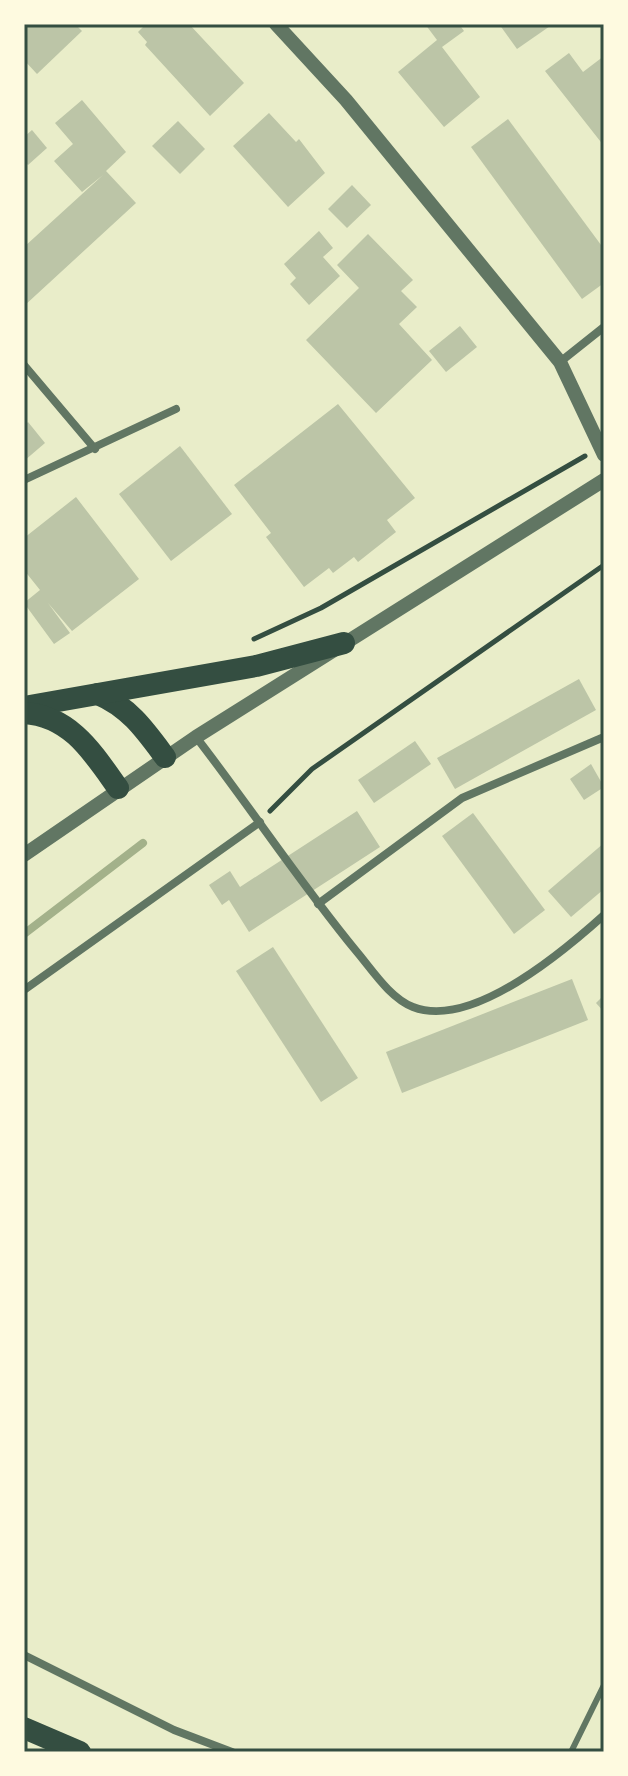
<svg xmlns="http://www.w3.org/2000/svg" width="628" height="1776" font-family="'Noto Sans',sans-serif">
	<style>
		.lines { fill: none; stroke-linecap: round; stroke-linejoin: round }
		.stream { stroke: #a3b18a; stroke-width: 8 }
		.building { fill: #bcc5a7 }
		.path { stroke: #344e41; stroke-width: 5 }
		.service { stroke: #617663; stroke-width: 6 }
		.minor { stroke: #617663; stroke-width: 8 }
		.tertiary { stroke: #617663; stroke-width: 14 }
		.trunk { stroke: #344e41; stroke-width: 22 }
		.neatline { fill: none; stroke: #344e41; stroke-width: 3 }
	</style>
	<rect width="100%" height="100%" fill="#e9edc9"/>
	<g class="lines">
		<path class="stream" d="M24,934l119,-91"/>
	</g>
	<g class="building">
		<path d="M24,24h51l7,7 -45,43 -13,-14z"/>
		<path d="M146,24h43l55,59 -34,33 -65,-71 2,-3 -9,-10z"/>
		<path d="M425,24h34l5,7 -22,16 38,50 -36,30 -46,-55 39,-32z"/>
		<path d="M499,24h54l-36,25z"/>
		<path d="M569,53l14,19 21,-16v90l-59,-75z"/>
		<path d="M82,100l44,52 -20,19 30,32 -112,103v-59l79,-72 -21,17 -28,-31 19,-17 -18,-21z"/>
		<path d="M269,113l27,29 3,-3 26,34 -37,34 -55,-61z"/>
		<path d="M508,119l96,130v34l-22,16 -111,-152z"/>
		<path d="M178,121l27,28 -25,25 -28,-28z"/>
		<path d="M32,130l15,18 -19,17 -4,-4v-24z"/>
		<path d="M352,185l19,20 -24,23 -19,-19z"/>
		<path d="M319,231l14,17 -10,9 17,19 -31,29 -19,-21 6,-6 -12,-14z"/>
		<path d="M368,234l45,46 -12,11 16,16 -18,17 33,36 -56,53 -70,-73 53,-52 -22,-23z"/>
		<path d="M460,326l17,21 -31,25 -17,-21z"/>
		<path d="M338,404l77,94 -28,22 9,12 -38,30 -4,-5 -21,16 -4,-5 -25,19 -38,-50 5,-4 -37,-48z"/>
		<path d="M28,422l17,21 -21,18v-35z"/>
		<path d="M180,446l52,68 -61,47 -52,-67z"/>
		<path d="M76,497l63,82 -67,52 -24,-28 22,30 -16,11 -30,-41 16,-13 -16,-20v-32z"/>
		<path d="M579,679l17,31 -141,79 -18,-31z"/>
		<path d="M415,741l16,23 -57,39 -16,-23z"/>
		<path d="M591,764l13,23 -20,13 -14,-21z"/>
		<path d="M357,811l23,36 -131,85 -20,-32 -7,5 -13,-20 21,-14 10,16z"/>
		<path d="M473,813l72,97 -31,24 -72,-98z"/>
		<path d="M604,843v46l-33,28 -23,-26z"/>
		<path d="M273,947l85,131 -37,24 -85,-131z"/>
		<path d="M572,979l16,41 -186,73 -16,-41z"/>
		<path d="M604,995v17l-8,-9z"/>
	</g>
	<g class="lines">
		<g class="path">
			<path d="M254,639l67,-31 264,-152"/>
			<path d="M270,811l42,-42 292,-204"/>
		</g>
		<path class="service" d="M571,1752l33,-67"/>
		<g class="minor">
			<path d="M560,362l44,-35"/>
			<path d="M24,365l71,84"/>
			<path d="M24,480l152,-71"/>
			<path d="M196,737c55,71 104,146 161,215 16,19 33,46 56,55 59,23 151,-56 191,-92"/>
			<path d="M318,904l144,-106 142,-61"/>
			<path d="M24,990l236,-168"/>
			<path d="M24,1655l150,75 58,22"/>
		</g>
		<g class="tertiary">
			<path d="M276,24l70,76 214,262 44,93"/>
			<path d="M24,855l172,-118 408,-257"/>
		</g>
		<g class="trunk">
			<path d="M98,694c31,13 47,36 67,63"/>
			<path d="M24,707l232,-41 88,-23"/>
			<path d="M24,713c47,3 69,40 94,75"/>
			<path d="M24,1728l56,24"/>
		</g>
	</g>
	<rect width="628" height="1776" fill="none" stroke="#fefae0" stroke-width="52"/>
	<rect x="26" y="26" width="576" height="1724" class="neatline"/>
</svg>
